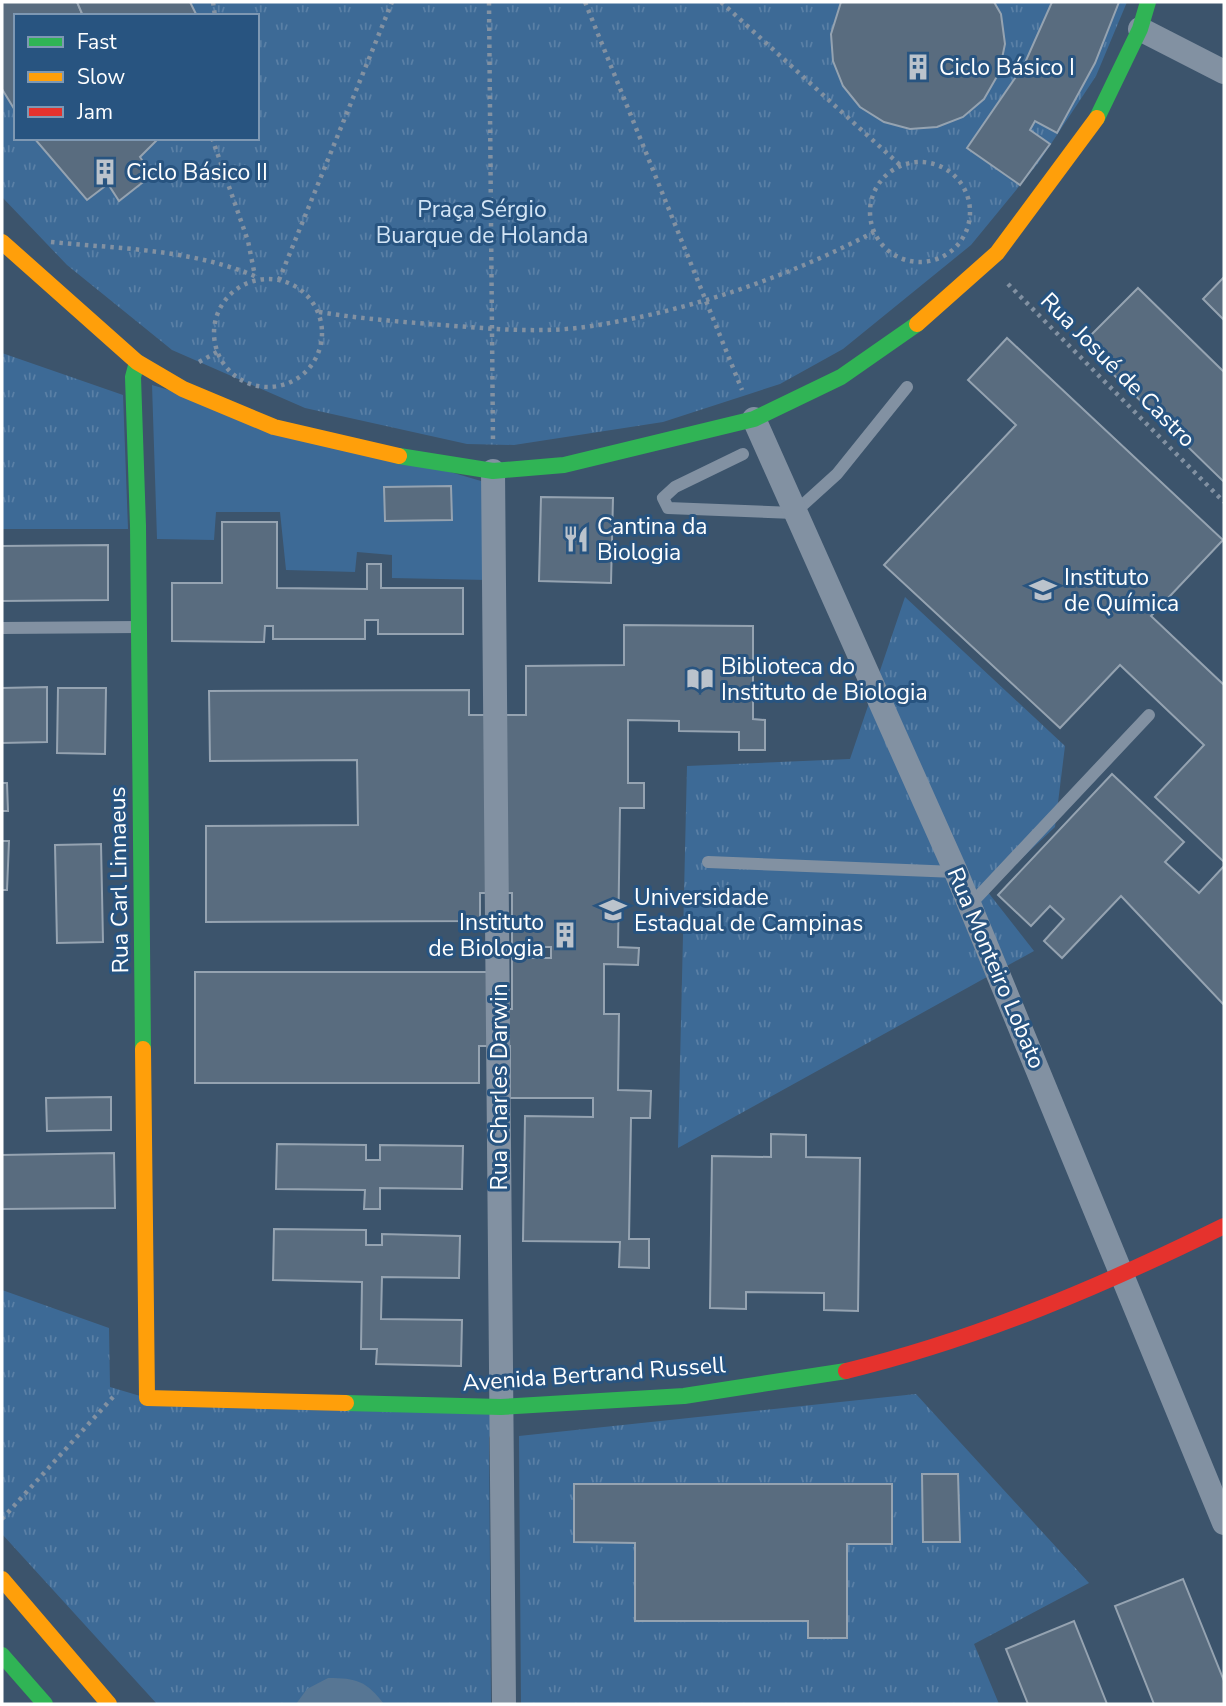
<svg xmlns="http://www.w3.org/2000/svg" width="1226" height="1706" font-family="'Nunito Sans',sans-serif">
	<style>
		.green { fill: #3d6a96 }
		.park { fill: url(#park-tufts); fill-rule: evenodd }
		.water { fill: #577694 }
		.building { fill: #596c7f; stroke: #95a3b1; stroke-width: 2 }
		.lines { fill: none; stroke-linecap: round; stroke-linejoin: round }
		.path { stroke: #8291a2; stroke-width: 4.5; stroke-dasharray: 3.5 5; stroke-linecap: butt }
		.lane { stroke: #8291a2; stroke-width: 12 }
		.street { stroke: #8291a2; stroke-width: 24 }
		.fast { stroke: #30b455; stroke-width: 16 }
		.slow { stroke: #ff9f0a; stroke-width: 16 }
		.jam { stroke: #e5322d; stroke-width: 16 }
		.labels { text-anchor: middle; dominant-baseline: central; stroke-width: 6; stroke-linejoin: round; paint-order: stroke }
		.poi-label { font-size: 23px; fill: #fff; stroke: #285480; text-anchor: start }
		.park-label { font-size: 23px; fill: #d2e4f5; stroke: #285480 }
		.street-label { font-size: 23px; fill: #fff; stroke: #285480 }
	</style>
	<defs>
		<pattern id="park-tufts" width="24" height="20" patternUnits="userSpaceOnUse" patternTransform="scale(1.75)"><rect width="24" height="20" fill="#3d6a96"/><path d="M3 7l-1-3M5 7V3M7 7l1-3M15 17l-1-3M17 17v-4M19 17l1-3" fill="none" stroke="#5a80a6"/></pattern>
	</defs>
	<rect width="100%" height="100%" fill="#3c546c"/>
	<path class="green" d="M152,385l336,98 -1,97 -95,-2v-23l-35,-3 -2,20 -69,-2 -6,-58h-64l-2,28 -57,-1z"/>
	<g class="park">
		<path d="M2,2h1125l-31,74 -57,86 -68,83 -128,104 -63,35 -117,38 -149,23 -47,-1 -162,-36 -133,-58 -105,-85 -65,-68zM16,16h241v122h-241z"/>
		<path d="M2,353l121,42 5,134h-126z"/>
		<path d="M905,597l160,149 -10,81 -68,64 47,60 -356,197 9,-382 163,-7z"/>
		<path d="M2,1290l107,38 1,59 37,11 354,9 -12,31 2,266h-334l-155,-170z"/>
		<path d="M916,1394l173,189 -115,61 25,60h-478l-2,-268z"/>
	</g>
	<path class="water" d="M328,1678c29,0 38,3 56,26h-88l11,-15z"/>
	<g class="building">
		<path d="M2,2h75l6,14h-67v96l-14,-23z"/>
		<path d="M77,2h113l7,14h-114z"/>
		<path d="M841,2h153l7,12 4,30 -6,29 -15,26 -21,18 -26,10 -27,2 -26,-7 -24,-15 -17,-21 -10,-25 -2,-27z"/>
		<path d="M1052,2h67l-24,61 -38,70 -22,-12 -5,9 20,14 -30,41 -53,-37 57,-83z"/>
		<path d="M34,138h125l-19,19 12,18 -33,26 -11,-17 -21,16z"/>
		<path d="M1224,277v43l-21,-21z"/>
		<path d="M1138,288l86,84v110l-142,-138z"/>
		<path d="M1007,338l216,202 -72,76 73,69v177l-69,-65 49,-52 -84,-80 -60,63 -176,-163 132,-140 -48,-45z"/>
		<path d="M451,486l1,34 -67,1 -1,-34z"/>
		<path d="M541,497l72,1 -2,85 -72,-2z"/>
		<path d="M222,522h55v66l90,1v-25h14v24h82v46h-85v-14h-13v19h-92v-13h-8l-1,16 -92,-1v-58h50z"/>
		<path d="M108,545v55l-106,1v-55z"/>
		<path d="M624,625l129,1v93l12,1v30h-26v-18l-60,-1v-10l-51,-1v63h16v25h-24l-2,139 21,1 -1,17 -34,-1v50h15l-1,76 33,1 -1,27h-19l-2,121h20v29l-30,-1 1,-25 -97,-1 2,-125 68,1v-19h-83v-52h-31v37h-284v-111h308v37h9v-51h39v-11h-39v-54h-32v28l-274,1v-96l152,-1 -1,-65 -147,1 -1,-70 260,-1v25h57v-49l98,-1z"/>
		<path d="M47,687v55l-45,1v-55z"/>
		<path d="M58,688h48l-1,66 -48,-1z"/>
		<path d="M1112,774l72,68 -19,20 34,31 25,-27v139l-103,-109 -59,62 -18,-17 20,-22 -14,-13 -19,20 -33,-31z"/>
		<path d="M2,783h5l1,28h-6z"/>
		<path d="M2,841h7l-2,49h-5z"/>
		<path d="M101,844l2,98 -46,1 -2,-98z"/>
		<path d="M111,1097v33l-64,1 -1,-33z"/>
		<path d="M771,1134l35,1v22l54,1 -2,153 -34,-1v-17l-78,-1v17l-36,-1 2,-152 59,1z"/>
		<path d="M277,1144l89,1v15h14v-15l83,1 -1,43 -82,-1v21h-16l1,-19 -89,-1z"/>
		<path d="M114,1153l1,55 -113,1v-54z"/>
		<path d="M274,1229l92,1v15h16v-11l78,2 -1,42 -77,-1 -1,42 81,1 -1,46 -85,-2 1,-15h-16l1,-67 -89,-2z"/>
		<path d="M922,1474h36l2,68h-37z"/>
		<path d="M574,1484h318v60h-45v94h-39v-17h-173v-78l-61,-1z"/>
		<path d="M1183,1579l41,102v23h-70l-39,-98z"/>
		<path d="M1074,1621l33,83h-79l-22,-55z"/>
	</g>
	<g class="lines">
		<g class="path">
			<path d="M213,2l2,14"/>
			<path d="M489,2l4,440"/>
			<path d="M585,2l157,388"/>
			<path d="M721,2l179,163"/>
			<path d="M212,138l36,103 7,35"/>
			<circle cx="920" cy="212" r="50"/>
			<path d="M51,242c70,7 143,7 208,36"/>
			<circle cx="268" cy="333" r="54"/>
			<path d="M279,280l113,-278"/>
			<path d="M1008,284l216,218"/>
			<path d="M319,312c37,6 73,9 110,12 56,4 114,11 169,1 96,-16 190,-48 276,-93"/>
			<path d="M199,362l18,-10"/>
			<path d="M2,1519l112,-123"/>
		</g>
		<g class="lane">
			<path d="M743,454l-68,33 -12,11 5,10 126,5 43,-39 70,-87"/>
			<path d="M2,628l136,-1"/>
			<path d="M708,862l248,10"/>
			<path d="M970,905l179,-190"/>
		</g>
		<g class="street">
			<path d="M1140,29l84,43"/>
			<path d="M754,419l202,453 268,651"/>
			<path d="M493,471l11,1233"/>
		</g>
		<g class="fast">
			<path d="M1097,118l43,-89 8,-27"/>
			<path d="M137,362l-4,15 5,149 5,523"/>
			<path d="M399,456l94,15 71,-6 190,-46 87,-42 76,-53"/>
			<path d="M346,1403l155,4 183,-11 162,-25"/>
			<path d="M2,1655l43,49"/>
		</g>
		<g class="slow">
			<path d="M2,242l135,120 46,27 91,38 125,29"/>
			<path d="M917,324l80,-71 100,-135"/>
			<path d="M143,1049l4,349 199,5"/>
			<path d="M2,1579l107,125"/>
		</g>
		<path class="jam" d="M846,1371c132,-32 256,-85 378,-145"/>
	</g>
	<defs>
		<g id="building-bare" transform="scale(2.1)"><path d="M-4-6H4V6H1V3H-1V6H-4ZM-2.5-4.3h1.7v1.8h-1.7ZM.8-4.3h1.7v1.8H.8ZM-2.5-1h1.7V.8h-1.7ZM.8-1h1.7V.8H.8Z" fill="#bbc3cc" stroke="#285480" stroke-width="2.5" paint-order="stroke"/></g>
		<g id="restaurant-bare" transform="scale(2.1)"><path d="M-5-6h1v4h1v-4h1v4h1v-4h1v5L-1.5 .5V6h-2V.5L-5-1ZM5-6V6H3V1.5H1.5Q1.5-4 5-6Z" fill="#bbc3cc" stroke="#285480" stroke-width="2.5" paint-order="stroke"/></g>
		<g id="university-bare" transform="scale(2.1)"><path d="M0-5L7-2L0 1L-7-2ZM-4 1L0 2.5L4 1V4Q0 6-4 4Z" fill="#bbc3cc" stroke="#285480" stroke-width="2.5" paint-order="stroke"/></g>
		<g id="library-bare" transform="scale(2.1)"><path d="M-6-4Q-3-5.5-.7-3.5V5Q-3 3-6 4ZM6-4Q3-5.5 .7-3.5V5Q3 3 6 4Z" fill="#bbc3cc" stroke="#285480" stroke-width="2.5" paint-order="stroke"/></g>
	</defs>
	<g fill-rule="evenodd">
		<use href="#building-bare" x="918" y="67"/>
		<use href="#building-bare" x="105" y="172"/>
		<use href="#restaurant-bare" x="576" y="539"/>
		<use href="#university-bare" x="1043" y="590"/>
		<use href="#library-bare" x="700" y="679"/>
		<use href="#university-bare" x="613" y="910"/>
		<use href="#building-bare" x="565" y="935"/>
	</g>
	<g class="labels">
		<g class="poi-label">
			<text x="939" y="67">Ciclo Básico I</text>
			<text x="126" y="172">Ciclo Básico II</text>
			<text x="597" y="526">Cantina da<tspan x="597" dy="26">Biologia</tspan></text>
			<text x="1064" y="577">Instituto<tspan x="1064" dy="26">de Química</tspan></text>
			<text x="721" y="666">Biblioteca do<tspan x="721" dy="26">Instituto de Biologia</tspan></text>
			<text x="634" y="897">Universidade<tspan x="634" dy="26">Estadual de Campinas</tspan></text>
			<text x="544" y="922" text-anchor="end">Instituto<tspan x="544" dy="26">de Biologia</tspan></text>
		</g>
		<g class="park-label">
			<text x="482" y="209">Praça Sérgio<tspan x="482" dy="26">Buarque de Holanda</tspan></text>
		</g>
		<g class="street-label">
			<text transform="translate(1118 370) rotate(45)">Rua Josué de Castro</text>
			<text transform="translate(119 880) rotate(-91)">Rua Carl Linnaeus</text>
			<text transform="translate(996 968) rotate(67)">Rua Monteiro Lobato</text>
			<text transform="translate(499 1087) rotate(-90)">Rua Charles Darwin</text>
			<text transform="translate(594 1374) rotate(-4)">Avenida Bertrand Russell</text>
		</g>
	</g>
	<rect width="1226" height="1706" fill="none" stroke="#ffffff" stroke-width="7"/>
	<rect x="14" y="14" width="245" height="126" fill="#285480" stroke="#7e98b3" stroke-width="2"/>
	<rect x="28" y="37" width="35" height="10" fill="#30b455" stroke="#7e98b3" stroke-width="2"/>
	<text x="77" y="49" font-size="21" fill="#ffffff">Fast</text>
	<rect x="28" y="72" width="35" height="10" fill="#ff9f0a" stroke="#7e98b3" stroke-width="2"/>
	<text x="77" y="84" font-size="21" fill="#ffffff">Slow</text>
	<rect x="28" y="107" width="35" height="10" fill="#e5322d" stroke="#7e98b3" stroke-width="2"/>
	<text x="77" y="119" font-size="21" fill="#ffffff">Jam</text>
</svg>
